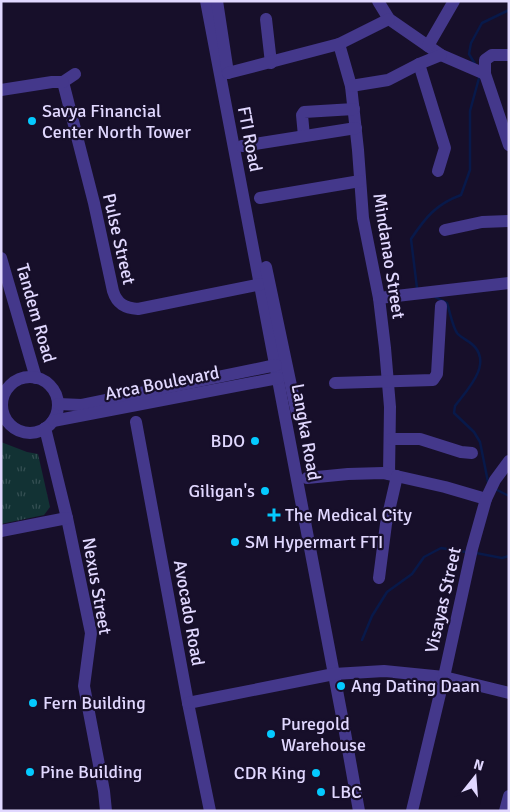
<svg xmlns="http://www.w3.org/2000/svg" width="510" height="812" font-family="Signika,sans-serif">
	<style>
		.park { fill: url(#park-tufts) }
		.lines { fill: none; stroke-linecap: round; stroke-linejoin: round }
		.stream { stroke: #08194a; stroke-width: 2.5 }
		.minor { stroke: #44388b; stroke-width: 12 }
		.poi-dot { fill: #04caff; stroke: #170f2a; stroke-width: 2 }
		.labels { text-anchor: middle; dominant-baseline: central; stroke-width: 4.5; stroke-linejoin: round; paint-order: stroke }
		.poi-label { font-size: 18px; fill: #e1d8ff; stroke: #170f2a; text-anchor: start }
		.street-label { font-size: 18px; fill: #e1d8ff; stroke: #170f2a }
	</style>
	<defs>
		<pattern id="park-tufts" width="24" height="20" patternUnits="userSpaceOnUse" patternTransform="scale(1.25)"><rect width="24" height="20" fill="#123234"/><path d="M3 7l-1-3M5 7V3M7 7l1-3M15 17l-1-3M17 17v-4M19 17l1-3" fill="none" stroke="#344f52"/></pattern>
	</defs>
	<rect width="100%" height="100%" fill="#170f2a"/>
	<path class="park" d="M1,442l26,10 11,2 12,53 -6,8 -43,9z"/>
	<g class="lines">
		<g class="stream">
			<path d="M475,64l-6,-10 2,-11 11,-20 27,-13"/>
			<path d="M417,288l-6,-49c14,-21 25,-35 50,-44l9,-25v-59l9,-33"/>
			<path d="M435,297l12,6c3,9 5,22 10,30 4,5 11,7 16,12 20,19 -6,45 -18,61l-1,7 20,19 6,10 8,40"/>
			<path d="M495,489l14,7"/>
			<path d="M476,553l26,5 7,-2"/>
			<path d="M362,640l10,-24 15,-24 25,-18 12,-17 17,-9 25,4"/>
		</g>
		<g class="minor">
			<path d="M206,1l138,726 15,84"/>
			<path d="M217,1l11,72"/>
			<path d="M378,1l11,18 52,36 44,19"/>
			<path d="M266,19l5,44"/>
			<path d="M339,44l12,42 7,64 5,68 16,80 6,50 5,59 -1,67"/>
			<path d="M428,46l26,-45"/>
			<path d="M509,55h-17l-7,5v14l24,71"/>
			<path d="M419,64l26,84 -7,23"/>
			<path d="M228,73l111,-29 50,-25"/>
			<path d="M63,82l31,121 19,88c4,13 12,17 25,18l123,-25"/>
			<path d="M63,82l12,-8"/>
			<path d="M351,86l37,-6 31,-16 22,-9"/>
			<path d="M1,90l51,-8h11"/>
			<path d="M304,136l-2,-21 2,-3 50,-3"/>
			<path d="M242,146l114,-18"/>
			<path d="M260,198l100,-17"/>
			<path d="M445,230l37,-8 27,-1"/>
			<path d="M1,258l35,120"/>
			<path d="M266,267l31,147"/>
			<path d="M379,298l130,-15"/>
			<circle cx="30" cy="405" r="28"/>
			<path d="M335,383l98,-3 4,-6 4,-68"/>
			<path d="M58,404l24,1 194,-40"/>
			<path d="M53,421l225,-43"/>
			<path d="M136,422l52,281 22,108"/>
			<path d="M45,428l22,90 24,115 -7,53 20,105 2,20"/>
			<path d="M391,439h29l41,13 11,1"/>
			<path d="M307,478l41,-4 35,-1 62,14 41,12"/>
			<path d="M1,531l66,-13"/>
			<path d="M379,578l7,-54 11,-48"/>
			<path d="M188,703l146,-29 50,-3 60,6 65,16"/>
			<path d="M412,811l32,-134 28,-128 14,-50 9,-19 14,-19"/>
			<path d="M505,811l4,-15"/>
		</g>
	</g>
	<g class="poi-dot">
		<circle cx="32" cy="121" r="5"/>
		<circle cx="255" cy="441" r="5"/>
		<circle cx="265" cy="491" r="5"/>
		<path d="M271.5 507.5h5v5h5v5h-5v5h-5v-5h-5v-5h5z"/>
		<circle cx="235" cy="542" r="5"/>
		<circle cx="341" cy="686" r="5"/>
		<circle cx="33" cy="703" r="5"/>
		<circle cx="271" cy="734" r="5"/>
		<circle cx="30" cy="772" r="5"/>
		<circle cx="316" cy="773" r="5"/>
		<circle cx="321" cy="792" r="5"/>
	</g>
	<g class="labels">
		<g class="poi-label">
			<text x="42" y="111">Savya Financial<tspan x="42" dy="21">Center North Tower</tspan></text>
			<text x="245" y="441" text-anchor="end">BDO</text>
			<text x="255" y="491" text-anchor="end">Giligan's</text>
			<text x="285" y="515">The Medical City</text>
			<text x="245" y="542">SM Hypermart FTI</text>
			<text x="351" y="686">Ang Dating Daan</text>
			<text x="43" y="703">Fern Building</text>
			<text x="281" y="724">Puregold<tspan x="281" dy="21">Warehouse</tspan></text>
			<text x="40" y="772">Pine Building</text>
			<text x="306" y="773" text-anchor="end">CDR King</text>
			<text x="331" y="792">LBC</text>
		</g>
		<g class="street-label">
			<text transform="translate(250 139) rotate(79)">FTI Road</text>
			<text transform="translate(119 239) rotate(77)">Pulse Street</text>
			<text transform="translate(389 256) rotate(81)">Mindanao Street</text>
			<text transform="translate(36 313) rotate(74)">Tandem Road</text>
			<text transform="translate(162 383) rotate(-11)">Arca Boulevard</text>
			<text transform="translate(306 432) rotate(80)">Langka Road</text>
			<text transform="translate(97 586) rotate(80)">Nexus Street</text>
			<text transform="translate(443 600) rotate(-77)">Visayas Street</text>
			<text transform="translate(189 613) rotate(80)">Avocado Road</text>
		</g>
	</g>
	<rect width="510" height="812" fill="none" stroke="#e1d8ff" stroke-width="5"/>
	<g transform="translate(475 777) rotate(17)" stroke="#170f2a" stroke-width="4" paint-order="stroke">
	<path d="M0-4L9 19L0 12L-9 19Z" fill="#e1d8ff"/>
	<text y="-8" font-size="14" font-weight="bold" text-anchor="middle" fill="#e1d8ff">N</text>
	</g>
</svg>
